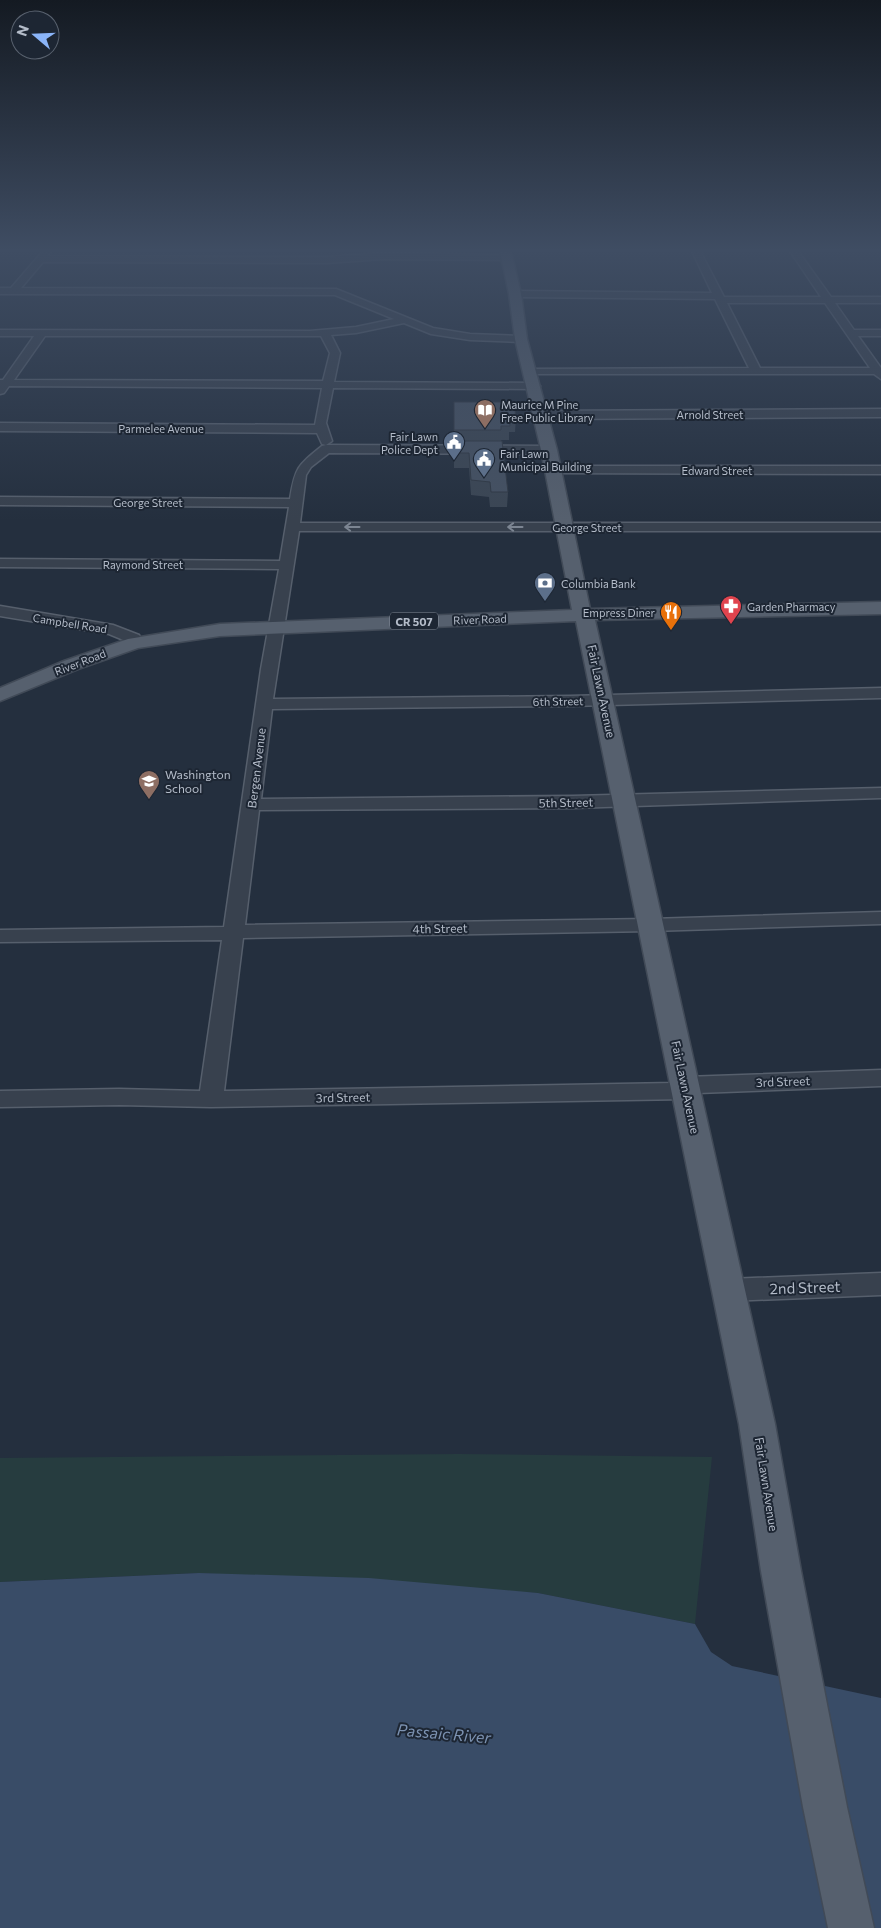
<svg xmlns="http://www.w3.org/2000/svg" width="881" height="1928" font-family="Commissioner,sans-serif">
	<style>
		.green { fill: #263c3f }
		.water { fill: #394c67 }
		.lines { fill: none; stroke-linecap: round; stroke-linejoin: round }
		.minor-casing { stroke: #565f6c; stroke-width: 3 }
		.major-casing { stroke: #414a57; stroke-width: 3 }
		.minor { fill: #38414e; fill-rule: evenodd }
		.major { fill: #56606e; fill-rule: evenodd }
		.wall { fill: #3b4654 }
		.building { fill: #455162; stroke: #303945 }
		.oneway { stroke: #7c8592 }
		.labels { text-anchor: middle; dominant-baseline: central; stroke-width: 4; stroke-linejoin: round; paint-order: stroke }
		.far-poi-label { font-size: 11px; fill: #b4bcc9; stroke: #1d2633; text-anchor: start }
		.far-street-label { font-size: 11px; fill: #b4bcc9; stroke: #1d2633 }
		.shield { fill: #1d2633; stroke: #878f9c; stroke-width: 1 }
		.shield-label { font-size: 11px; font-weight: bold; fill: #b4bcc9 }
		.street-label { font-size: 12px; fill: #b4bcc9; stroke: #1d2633 }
		.poi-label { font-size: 12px; fill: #b4bcc9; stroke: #1d2633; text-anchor: start }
		.near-street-label { font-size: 15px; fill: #b4bcc9; stroke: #1d2633 }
		.near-water-label { font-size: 16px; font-style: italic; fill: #7c92b1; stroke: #1d2633 }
	</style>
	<rect width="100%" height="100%" fill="#242f3e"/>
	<path class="green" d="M458,1454l254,3 -17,167 -157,-31 -339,-20 -199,9v-124z"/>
	<path class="water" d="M199,1573l170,5 169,15 157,31 16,28 21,14 149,32v230h-881v-346z"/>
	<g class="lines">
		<g class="minor-casing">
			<g id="minor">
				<path d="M43,251h8l-4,5 280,1 56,-4 126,2v4l-3,1 -123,-1 -56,4 -284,-1 -22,26 315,1 97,39 37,6 51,2 5,3 -5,3 -51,-2 -39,-6 -27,-11 -48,10 -25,2 9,18 -6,29 200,1 6,3 -6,3 -201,-1 -7,35 6,18 -6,4 -4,-1 -5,-11 -317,-2v-8l315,2 7,-37 -313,-2 -5,7 -4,1v-14h3l31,-44h-34v-6l310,1 46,-4 38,-8 -59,-24 -335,-1v-6h11zM45,336h276l9,17 -7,28 -309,-1z"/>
				<path d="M692,251h8l24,46h97l-31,-46h8l33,46h50v6h-46l19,27h27v6h-23l23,32v11l-7,-5h-347v-4l4,-1 218,-1 -34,-69 -200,-2 -5,-3 5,-3 197,2zM727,303h98l45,65h-110z"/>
				<path d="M881,409v8l-341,2 -6,-4 6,-4z"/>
				<path d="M326,445l223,1 6,4 -6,4 -220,-1 -18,14 -5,8 -6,48h581v8h-582l-26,168 297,-3 311,-8v10l-311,8 -298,3 -11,90 312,-3 308,-8v10l-308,10 -314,2 -14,115 406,-6 230,-7v12l-230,7 -408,7 -19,153 450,-8 3,-4 8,-2 196,-7v16l-183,7 -3,4 -8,2 -476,8 -92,-2 -119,2v-16l119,-2 81,2 22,-151 -222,2v-12l224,-3 37,-258 18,-100 -279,-2v-8l280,2 9,-54 -289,-2v-8l290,2c5,-31 7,-33 32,-53z"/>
				<path d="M553,466h328v8l-333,-1 -1,-3z"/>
				<path d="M0,606l113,19 26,10 4,8 -8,5 -6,-2 -3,-5 -17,-7 -109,-18z"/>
				<path d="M881,1273v22l-152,6 -10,-3 -3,-8 3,-8 10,-3z"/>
			</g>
		</g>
		<g class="major-casing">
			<path id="major" d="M500,251h11l10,43 6,45 30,111 33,159 291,-7v12l-286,6 180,804 26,147 46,236 27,121h-46l-25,-121 -42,-236 -22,-147 -163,-803 -356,15 -82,12 -60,21 -78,32v-13l64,-27 64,-22 92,-15 352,-14 -31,-160 -26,-111 -6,-45z"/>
		</g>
		<use href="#minor" class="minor"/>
		<use href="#major" class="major"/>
	</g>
	<path class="wall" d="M454,402l62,16 -1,14h-6v8h-8l7,52 -1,15h-17l-1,-10 -18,-2 -2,-27h-15z"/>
	<g class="building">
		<path d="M454,402h60l2,16h-7l1,8h-9v4h-47z"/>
		<path d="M454,441h48l6,51h-17l-1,-10 -19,-2 -2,-27h-15z"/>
	</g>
	<defs><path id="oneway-shaft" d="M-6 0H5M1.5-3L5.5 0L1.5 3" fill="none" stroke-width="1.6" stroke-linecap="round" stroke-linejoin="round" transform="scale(1.25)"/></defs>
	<g class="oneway">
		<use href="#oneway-shaft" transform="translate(352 527) rotate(180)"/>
		<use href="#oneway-shaft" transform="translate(515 527) rotate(180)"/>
	</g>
	<linearGradient id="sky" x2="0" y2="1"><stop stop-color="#141a22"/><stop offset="0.48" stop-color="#3f4d63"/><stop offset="1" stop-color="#3f4d63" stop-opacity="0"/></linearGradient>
	<rect width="881" height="521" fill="url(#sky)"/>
	<defs>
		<g id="library-pin" transform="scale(1.125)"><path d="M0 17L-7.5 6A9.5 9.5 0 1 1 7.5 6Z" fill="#8d6e63" stroke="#1d2633"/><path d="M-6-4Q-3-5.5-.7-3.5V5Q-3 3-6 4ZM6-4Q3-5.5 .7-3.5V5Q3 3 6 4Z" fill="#fff"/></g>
		<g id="civic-pin" transform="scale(1.125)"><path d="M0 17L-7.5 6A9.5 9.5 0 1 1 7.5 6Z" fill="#5c6f8a" stroke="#1d2633"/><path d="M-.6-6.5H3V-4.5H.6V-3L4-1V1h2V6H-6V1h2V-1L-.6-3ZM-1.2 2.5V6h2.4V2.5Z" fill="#fff"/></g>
		<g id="bank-pin" transform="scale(1.125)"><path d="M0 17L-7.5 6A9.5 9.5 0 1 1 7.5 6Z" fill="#5c6f8a" stroke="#1d2633"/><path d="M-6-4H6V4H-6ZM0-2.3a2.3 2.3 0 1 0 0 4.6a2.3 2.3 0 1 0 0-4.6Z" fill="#fff"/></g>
		<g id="pharmacy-pin" transform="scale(1.125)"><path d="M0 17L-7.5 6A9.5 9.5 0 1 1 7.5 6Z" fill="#e0444e" stroke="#1d2633"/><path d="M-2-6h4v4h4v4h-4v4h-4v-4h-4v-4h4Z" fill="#fff"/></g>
		<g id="restaurant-pin" transform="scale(1.125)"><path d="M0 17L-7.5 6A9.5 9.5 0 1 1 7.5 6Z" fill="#e8710a" stroke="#1d2633"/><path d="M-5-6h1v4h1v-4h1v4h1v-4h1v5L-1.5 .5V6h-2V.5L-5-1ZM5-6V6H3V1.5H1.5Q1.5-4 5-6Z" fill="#fff"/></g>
		<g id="school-pin" transform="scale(1.125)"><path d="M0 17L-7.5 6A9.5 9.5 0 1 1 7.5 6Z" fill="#8d6e63" stroke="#1d2633"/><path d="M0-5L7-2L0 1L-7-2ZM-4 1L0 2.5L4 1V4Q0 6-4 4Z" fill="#fff"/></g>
	</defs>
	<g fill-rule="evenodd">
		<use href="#library-pin" x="485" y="410"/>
		<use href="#civic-pin" x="454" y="442"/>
		<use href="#civic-pin" x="484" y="459"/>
		<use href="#bank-pin" x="545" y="583"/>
		<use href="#pharmacy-pin" x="731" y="606"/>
		<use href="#restaurant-pin" x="671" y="612"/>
		<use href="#school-pin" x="149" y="781"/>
	</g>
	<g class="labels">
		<g class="far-poi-label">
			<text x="501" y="404">Maurice M Pine<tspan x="501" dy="13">Free Public Library</tspan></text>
			<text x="438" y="436" text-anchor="end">Fair Lawn<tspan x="438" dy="13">Police Dept</tspan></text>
			<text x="500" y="453">Fair Lawn<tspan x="500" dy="13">Municipal Building</tspan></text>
			<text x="561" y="583">Columbia Bank</text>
			<text x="747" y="606">Garden Pharmacy</text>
			<text x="655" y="612" text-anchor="end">Empress Diner</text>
		</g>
		<g class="far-street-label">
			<text x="710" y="414">Arnold Street</text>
			<text x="161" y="428">Parmelee Avenue</text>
			<text x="717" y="470">Edward Street</text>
			<text x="148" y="502">George Street</text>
			<text x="587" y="527">George Street</text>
			<text x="143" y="564">Raymond Street</text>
			<text transform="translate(480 619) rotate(-2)">River Road</text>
			<text transform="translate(70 623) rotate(9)">Campbell Road</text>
			<text transform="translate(80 662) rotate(-21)">River Road</text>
			<text transform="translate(558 701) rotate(-1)">6th Street</text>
		</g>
		<rect class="shield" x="390" y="612.5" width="48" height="17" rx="4"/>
		<g class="shield-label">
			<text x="414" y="621">CR 507</text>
		</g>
		<g class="street-label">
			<text transform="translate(602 691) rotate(78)">Fair Lawn Avenue</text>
			<text transform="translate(256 768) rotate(-83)">Bergen Avenue</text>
			<text transform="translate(566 802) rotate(-1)">5th Street</text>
			<text transform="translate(440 928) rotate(-1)">4th Street</text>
			<text transform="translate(783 1081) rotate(-2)">3rd Street</text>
			<text transform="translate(686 1087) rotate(78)">Fair Lawn Avenue</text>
			<text transform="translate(343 1097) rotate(-1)">3rd Street</text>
			<text transform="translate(767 1484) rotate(81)">Fair Lawn Avenue</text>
		</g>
		<g class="poi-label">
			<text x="165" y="774">Washington<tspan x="165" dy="14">School</tspan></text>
		</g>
		<g class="near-street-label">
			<text transform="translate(805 1287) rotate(-2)">2nd Street</text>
		</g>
		<g class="near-water-label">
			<text transform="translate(444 1733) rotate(5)">Passaic River</text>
		</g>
	</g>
	<g transform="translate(35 35) rotate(289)"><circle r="24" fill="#1d2633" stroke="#59626f"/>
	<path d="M0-4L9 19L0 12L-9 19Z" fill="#8ab4f8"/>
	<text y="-8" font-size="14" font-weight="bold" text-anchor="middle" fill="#b4bcc9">N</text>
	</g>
</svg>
